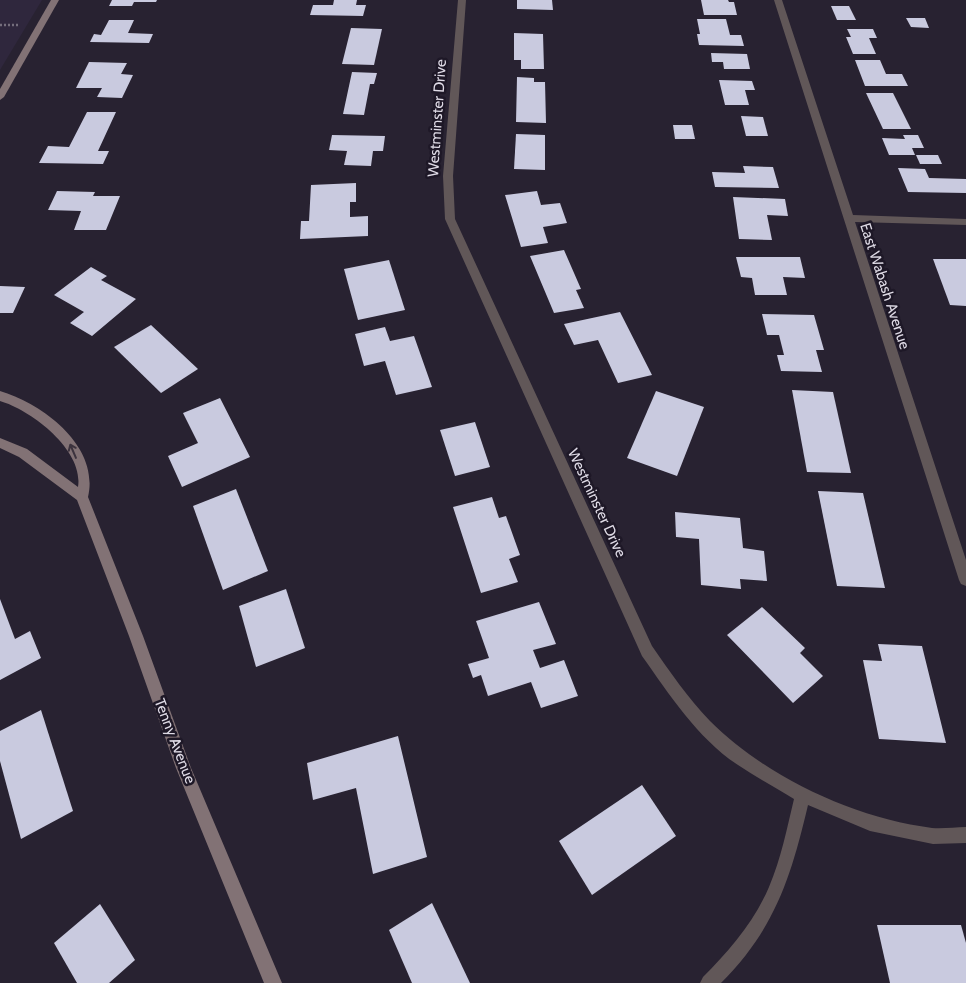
<svg xmlns="http://www.w3.org/2000/svg" width="966" height="983" font-family="Cabin,sans-serif">
	<style>
		.built { fill: #2f273d }
		.building { fill: #c9cadf }
		.lines { fill: none; stroke-linecap: round; stroke-linejoin: round }
		.path { stroke: #746e7c; stroke-width: 2.5; stroke-dasharray: 2 2; stroke-linecap: butt }
		.street { fill: #615758; fill-rule: evenodd }
		.secondary { fill: #827275; fill-rule: evenodd }
		.oneway { stroke: #3c333e }
		.labels { text-anchor: middle; dominant-baseline: central; stroke-width: 5; stroke-linejoin: round; paint-order: stroke }
		.street-label { font-size: 15px; fill: #dfdbe6; stroke: #1e1827 }
	</style>
	<rect width="100%" height="100%" fill="#282231"/>
	<path class="built" d="M0,0h42l-42,70z"/>
	<g class="building">
		<path d="M112,0h45l-1,2h-22l-2,4h-23z"/>
		<path d="M334,0h23l-1,5h10l-3,11 -53,-1 3,-10h20z"/>
		<path d="M517,0h35l1,10 -36,-1z"/>
		<path d="M701,0h27l1,2h5l3,13h-33z"/>
		<path d="M831,6h18l7,14h-19z"/>
		<path d="M906,18h19l4,10 -18,-1z"/>
		<path d="M697,19h29l4,16h11l3,11 -45,-1 -2,-11h3z"/>
		<path d="M109,20h25l-6,13 25,1 -4,9 -59,-1 4,-8 7,1z"/>
		<path d="M351,28l31,1 -8,36 -32,-1z"/>
		<path d="M847,29h26l4,9h-8l7,16h-23l-7,-17h5z"/>
		<path d="M514,33l29,1 1,35h-23v-9h-7z"/>
		<path d="M711,53l36,1 3,15h-26l-1,-7h-11z"/>
		<path d="M855,60h25l6,14h16l6,12h-43z"/>
		<path d="M89,62l38,1 -6,11 12,1 -11,23 -25,-1 5,-9h-26z"/>
		<path d="M352,72l25,1 -3,11h-4l-6,31 -21,-1z"/>
		<path d="M517,77l17,1v4h11l1,41 -30,-1z"/>
		<path d="M719,80l33,1 3,9h-10l4,15h-24z"/>
		<path d="M866,93h27l18,36h-28z"/>
		<path d="M87,112h29l-18,39h11l-6,13 -64,-1 9,-17 21,1z"/>
		<path d="M741,116l22,1 5,19h-22z"/>
		<path d="M673,125h19l3,14h-20z"/>
		<path d="M516,134l29,1v35l-31,-1z"/>
		<path d="M332,135l53,1 -2,15h-10l-2,15 -27,-1 3,-14 -18,-1z"/>
		<path d="M903,135h15l6,13h-12l3,7h-26l-7,-17 23,1z"/>
		<path d="M916,155h22l4,9h-22z"/>
		<path d="M743,166l30,1 6,21 -64,-1 -3,-15 33,1z"/>
		<path d="M898,168l27,1 4,9 37,1v14l-58,-1z"/>
		<path d="M356,183v19h-6v15l18,-1v20l-68,3 1,-18h8l2,-36z"/>
		<path d="M57,191l38,1 -2,4h27l-14,34h-32l7,-19 -33,-1z"/>
		<path d="M537,191l4,14 19,-2 7,20 -24,4 5,16 -27,4 -16,-52z"/>
		<path d="M733,197l52,2 3,17 -21,-1 5,25 -33,-1z"/>
		<path d="M564,250l17,39 -5,1 8,18 -30,5 -24,-57z"/>
		<path d="M736,257h64l5,21 -22,-1 4,18h-32l-3,-17 -11,-1z"/>
		<path d="M933,259h33v47l-16,-1z"/>
		<path d="M389,260l16,50 -47,10 -14,-51z"/>
		<path d="M91,267l16,9 -6,4 35,19 -44,37 -22,-13 14,-11 -30,-17z"/>
		<path d="M0,286l25,1 -12,26h-13z"/>
		<path d="M620,312l32,63 -34,8 -20,-43 -24,5 -10,-21z"/>
		<path d="M762,314l52,1 10,35h-8l6,22 -41,-1 -4,-16h7l-5,-20h-12z"/>
		<path d="M151,325l47,44 -37,24 -47,-46z"/>
		<path d="M385,327l5,14 24,-5 18,51 -36,8 -11,-34 -21,5 -9,-32z"/>
		<path d="M792,390l41,2 18,81 -44,-1z"/>
		<path d="M656,391l48,16 -27,69 -50,-18z"/>
		<path d="M220,398l30,59 -68,30 -14,-31 30,-13 -15,-30z"/>
		<path d="M475,422l15,45 -35,9 -15,-46z"/>
		<path d="M236,489l32,82 -45,19 -30,-84z"/>
		<path d="M818,491l45,2 22,95 -48,-2z"/>
		<path d="M492,497l7,21 7,-2 14,39 -11,4 9,23 -37,11 -28,-86z"/>
		<path d="M675,512l65,6 3,30 21,3 3,30 -27,-2 1,10 -40,-4 -2,-46 -23,-2z"/>
		<path d="M286,589l19,59 -49,19 -17,-61z"/>
		<path d="M0,599l15,40 15,-8 11,27 -41,22z"/>
		<path d="M539,602l17,42 -23,6 7,18 24,-8 14,36 -37,12 -10,-26 -43,14 -7,-21 -8,3 -5,-14 21,-6 -13,-37z"/>
		<path d="M762,607l43,41 -5,5 23,23 -30,27 -66,-68z"/>
		<path d="M878,644l44,2 24,97 -67,-4 -16,-79 19,1z"/>
		<path d="M41,710l32,101 -52,28 -21,-78v-30z"/>
		<path d="M398,736l29,121 -54,17 -17,-86 -43,12 -6,-37z"/>
		<path d="M642,785l34,51 -84,59 -33,-54z"/>
		<path d="M432,903l38,80h-58l-23,-53z"/>
		<path d="M100,904l35,56 -26,23h-32l-23,-40z"/>
		<path d="M877,925h84l5,18v40h-76z"/>
	</g>
	<g class="lines">
		<path class="path" d="M0,25h18"/>
		<g class="street">
			<path d="M458,0h8l-13,176 2,43 197,427c18,26 36,52 58,75 56,56 144,97 222,107 11,1 23,-1 34,-1v16l-33,1 -63,-13 -62,-26c-17,72 -33,124 -87,178h-21l3,-6c26,-26 51,-55 66,-90 12,-28 18,-59 25,-88 -18,-11 -38,-22 -56,-34 -40,-26 -69,-71 -96,-109l-197,-437 -2,-43z"/>
			<path d="M774,0h8l71,215 113,4v6l-111,-3 111,338v26l-5,-2 -2,-4z"/>
		</g>
		<g class="secondary">
			<path d="M51,0h8l-55,97 -4,3v-11z"/>
			<path d="M0,391c43,13 100,55 88,106l55,139 48,132 91,215h-18l-88,-215 -47,-132 -52,-136 -58,-43 -19,-9v-10l27,11 51,38c6,-37 -47,-77 -78,-86z"/>
		</g>
	</g>
	<defs><path id="oneway-shaft" d="M-6 0H5M1.5-3L5.5 0L1.5 3" fill="none" stroke-width="1.6" stroke-linecap="round" stroke-linejoin="round" transform="scale(1.25)"/></defs>
	<use class="oneway" href="#oneway-shaft" transform="translate(73 451) rotate(-113)"/>
	<g class="labels">
		<g class="street-label">
			<text transform="translate(437 118) rotate(-86)">Westminster Drive</text>
			<text transform="translate(885 286) rotate(72)">East Wabash Avenue</text>
			<text transform="translate(597 503) rotate(65)">Westminster Drive</text>
			<text transform="translate(175 741) rotate(69)">Tenny Avenue</text>
		</g>
	</g>
</svg>
